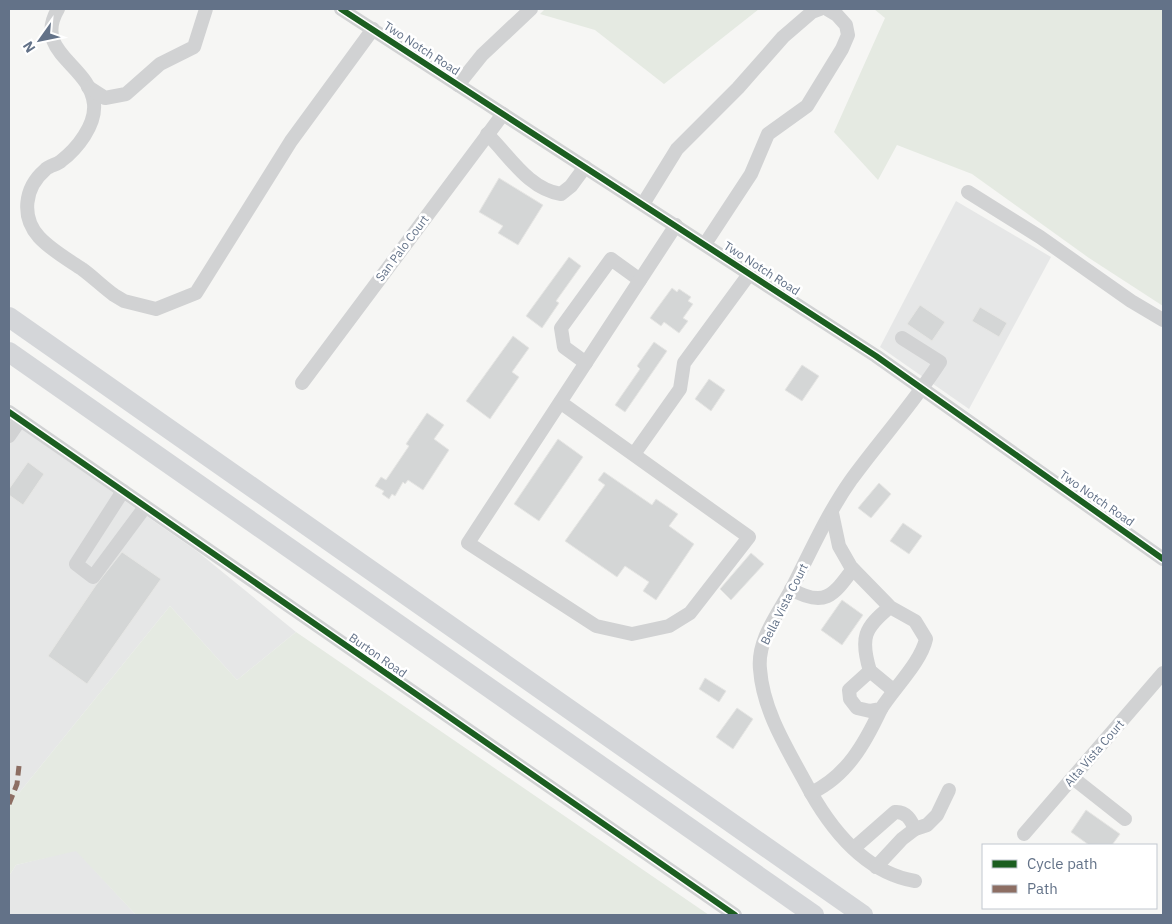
<svg xmlns="http://www.w3.org/2000/svg" width="1172" height="924" font-family="'IBM Plex Sans',sans-serif">
	<style>
		.built { fill: #e6e7e7 }
		.green { fill: #e5eae2 }
		.building { fill: #d4d6d6; stroke: #e6e6e4 }
		.lines { fill: none; stroke-linecap: round; stroke-linejoin: round }
		.minor { stroke: #d1d2d3; stroke-width: 14 }
		.highway { stroke: #d4d6d9; stroke-width: 20 }
		.quiet { stroke: #8d6e63; stroke-width: 5; stroke-dasharray: 10 5; stroke-linecap: butt }
		.cycleway-casing { stroke: #fff; stroke-width: 9 }
		.cycleway { stroke: #1b5e20; stroke-width: 6 }
		.labels { text-anchor: middle; dominant-baseline: central; stroke-width: 5; stroke-linejoin: round; paint-order: stroke }
		.street-label { font-size: 12px; fill: #637288; stroke: #fff }
	</style>
	<rect width="100%" height="100%" fill="#f6f6f4"/>
	<g class="built">
		<path d="M956,201l95,56 -82,152 -89,-62z"/>
		<path d="M9,420l189,132 98,80 -59,48 -67,-74 -151,187 -10,-5z"/>
		<path d="M76,850l60,65h-127v-39l7,-11z"/>
	</g>
	<g class="green">
		<path d="M545,9h214l-95,75 -69,-54 -55,-16z"/>
		<path d="M874,9h289v297l-74,-48 -117,-84 -75,-29 -19,35 -44,-48 51,-114z"/>
		<path d="M170,606l67,74 59,-48 413,283h-573l-60,-64 -60,14 -7,11v-88l10,5z"/>
	</g>
	<g class="building">
		<path d="M499,178l44,27 -25,40 -20,-12 5,-7 -24,-14z"/>
		<path d="M569,257l12,9 -25,35 3,2 -17,25 -16,-12z"/>
		<path d="M672,288l5,4 2,-3 12,8 -3,4 5,3 -10,14 5,3 -9,12 -15,-11 -3,4 -11,-8z"/>
		<path d="M920,305l25,17 -13,19 -25,-17z"/>
		<path d="M980,307l27,16 -8,14 -27,-16z"/>
		<path d="M513,336l16,12 -17,24 7,5 -29,42 -24,-18z"/>
		<path d="M654,342l13,9 -42,61 -10,-7 25,-36 -3,-3z"/>
		<path d="M802,365l17,11 -17,25 -17,-11z"/>
		<path d="M709,379l16,11 -14,21 -16,-12z"/>
		<path d="M427,413l17,12 -10,14 15,11 -26,40 -15,-10 -3,4 -2,-2 -8,14 -3,-2 -3,5 -7,-5 2,-3 -9,-5 6,-9 5,3 23,-34 -3,-2z"/>
		<path d="M558,439l25,18 -44,64 -25,-17z"/>
		<path d="M28,462l16,12 -21,31 -14,-10v-6z"/>
		<path d="M604,472l48,33 4,-6 22,15 -9,12 25,18 -38,56 -13,-9 6,-9 -24,-16 -8,11 -52,-36 40,-56 -7,-5z"/>
		<path d="M879,483l12,11 -20,24 -13,-10z"/>
		<path d="M903,523l19,13 -13,18 -19,-13z"/>
		<path d="M122,552l39,27 -74,105 -39,-28 48,-71z"/>
		<path d="M751,553l13,11 -33,36 -11,-11z"/>
		<path d="M842,600l21,15 -21,30 -21,-15z"/>
		<path d="M705,678l21,13 -7,11 -20,-13z"/>
		<path d="M737,708l16,11 -20,30 -17,-12z"/>
		<path d="M1086,810l34,24 -8,11h-23l-18,-13z"/>
	</g>
	<g class="lines">
		<g class="minor">
			<path d="M58,9c-26,44 32,55 36,95 2,21 -17,45 -33,57 -4,4 -12,4 -16,9 -21,18 -24,47 -6,67 12,13 28,22 43,32 11,8 21,18 32,26l10,6 32,8 40,-16 95,-152 82,-112"/>
			<path d="M341,9l535,347 287,203"/>
			<path d="M458,85l24,-30 49,-46"/>
			<path d="M88,87l17,11 21,-4 34,-30 34,-17 12,-38"/>
			<path d="M487,134c22,21 41,55 74,60l10,-8 14,-19"/>
			<path d="M968,192l72,45 91,64 32,19"/>
			<path d="M643,204l34,-55 61,-61 45,-51 29,-25 8,-3"/>
			<path d="M705,244l46,-70 17,-40 39,-28 35,-57 6,-14 -2,-10 -9,-10 -10,-6"/>
			<path d="M902,338l38,24c-27,42 -60,78 -89,118 -24,34 -41,73 -60,110 -13,24 -34,50 -31,79 3,44 30,84 50,122 23,41 57,82 105,90"/>
			<path d="M586,363l-22,-16 -3,-19 50,-69 29,21"/>
			<path d="M302,383l201,-269"/>
			<path d="M560,402l189,135 -59,76 -21,13 -37,8 -36,-8 -128,-83 208,-318"/>
			<path d="M9,412l726,503"/>
			<path d="M9,436l11,-16"/>
			<path d="M634,454l46,-65 4,-26 66,-90"/>
			<path d="M123,491l-47,73 17,13 52,-70"/>
			<path d="M832,513l7,33 12,21 39,40 25,14 11,18c-5,23 -31,48 -45,70l-11,2 -13,-3 -7,-9 -1,-9 21,-19c-10,-33 -6,-43 20,-64"/>
			<path d="M791,589c33,19 42,7 62,-20"/>
			<path d="M870,671l23,19"/>
			<path d="M1073,778l52,41"/>
			<path d="M811,793c36,-17 54,-50 70,-84"/>
			<path d="M1024,834l139,-161"/>
			<path d="M854,848l41,-36c11,-1 16,8 20,17"/>
			<path d="M876,867l26,-28 13,-10 12,-4 10,-10 12,-25"/>
		</g>
		<g class="highway">
			<path d="M9,317l854,598"/>
			<path d="M9,352l805,563"/>
		</g>
		<path class="quiet" d="M9,804l8,-20 2,-18"/>
		<g class="cycleway-casing">
			<g id="cycleway">
				<path d="M341,9l535,347 287,203"/>
				<path d="M9,412l726,503"/>
			</g>
		</g>
		<use href="#cycleway" class="cycleway"/>
	</g>
	<g class="labels">
		<g class="street-label">
			<text transform="translate(422 48) rotate(33)">Two Notch Road</text>
			<text transform="translate(402 248) rotate(-53)">San Palo Court</text>
			<text transform="translate(762 268) rotate(33)">Two Notch Road</text>
			<text transform="translate(1097 498) rotate(35)">Two Notch Road</text>
			<text transform="translate(784 604) rotate(-63)">Bella Vista Court</text>
			<text transform="translate(378 655) rotate(35)">Burton Road</text>
			<text transform="translate(1094 753) rotate(-49)">Alta Vista Court</text>
		</g>
	</g>
	<rect width="1172" height="924" fill="none" stroke="#637288" stroke-width="20"/>
	<rect x="982" y="844" width="175" height="65" fill="#ffffff" stroke="#c1c7cf"/>
	<rect x="992" y="860" width="25" height="8" fill="#1b5e20" stroke="#c1c7cf"/>
	<text x="1027" y="869" font-size="15" fill="#637288">Cycle path</text>
	<rect x="992" y="885" width="25" height="8" fill="#8d6e63" stroke="#c1c7cf"/>
	<text x="1027" y="894" font-size="15" fill="#637288">Path</text>
	<g transform="translate(40 40) rotate(237)" stroke="#ffffff" stroke-width="4" paint-order="stroke">
	<path d="M0-4L9 19L0 12L-9 19Z" fill="#637288"/>
	<text y="-8" font-size="14" font-weight="bold" text-anchor="middle" fill="#637288">N</text>
	</g>
</svg>
